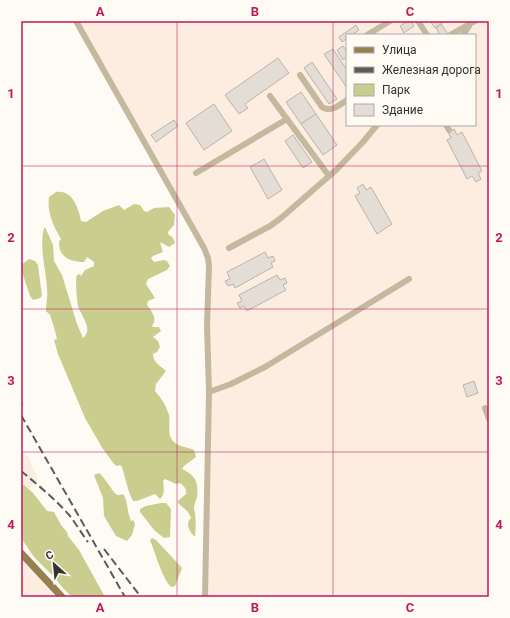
<svg xmlns="http://www.w3.org/2000/svg" width="510" height="618" font-family="Roboto,sans-serif">
	<style>
		.industrial { fill: #fdede1; fill-rule: evenodd }
		.green { fill: #c9ce8f }
		.building { fill: #e3ddd6; stroke: #bab4ad }
		.lines { fill: none; stroke-linecap: round; stroke-linejoin: round }
		.minor { stroke: #c4b89f; stroke-width: 6 }
		.major { stroke: #958050; stroke-width: 7 }
		.rail { stroke: #5d5b57; stroke-width: 2; stroke-dasharray: 8 4; stroke-linecap: butt }
		.grid { fill: none; stroke: #c2185b; stroke-width: 1; stroke-opacity: 0.55 }
		.neatline { fill: none; stroke: #c2185b; stroke-width: 1.5 }
		.grid-label { font-size: 13px; text-anchor: middle; font-weight: bold; fill: #c2185b }
	</style>
	<rect width="100%" height="100%" fill="#fefaf4"/>
	<g class="industrial">
		<path d="M76,21h413v576h-284l3,-339zM347,35h128v90h-128z"/>
		<path d="M21,448l8,10 9,22 -17,16z"/>
		<path d="M21,553l41,44h-41z"/>
	</g>
	<g class="green">
		<path d="M56,192c16,-3 23,16 25,29l5,1 17,-11 16,-6 5,5 10,-6 6,1 4,6 3,1 7,-4 15,-1 6,8 -1,10 -6,7v2l5,4 2,5 -6,4 -9,-5 3,10 -10,4 -2,2 3,4 10,-2 3,1 3,5 -3,4 -19,9 -2,5 9,14 -7,3 -1,4c5,7 11,13 5,21l1,1h6l2,4 -8,6 5,4 2,6 -3,5 -4,2c0,9 8,12 13,17l-10,13 -1,7c6,7 11,14 14,24 2,10 -3,19 5,27 5,5 14,5 20,8l2,7 -12,9 -2,3c12,5 17,13 15,27 0,4 -3,7 -3,12 2,10 2,17 1,28h-1c-5,-5 -9,-13 -3,-18 -2,-7 -8,-10 -13,-15v-2l8,-7c1,-5 -2,-8 -6,-11l-4,1 -11,-5 -2,2c1,7 2,14 -3,18l-5,-5 -18,7h-4l-4,-9 -7,-25 -2,-2 -3,1 -3,-2 -11,-15 -18,-31 -27,-64 -4,-14 3,-1c0,-2 -6,-22 -7,-24 0,0 -4,-4 -4,-4 0,-8 2,-15 1,-22 -1,-21 -8,-40 -3,-61l1,-1 8,18 1,16 8,14 15,49 6,14c11,-9 -2,-22 -5,-32 -1,-5 -3,-26 -1,-31l3,-1 1,2 4,-6 9,-4v-4l-7,-5 -3,5c-13,0 -25,-4 -25,-20l2,-3c-8,-14 -14,-26 -12,-42z"/>
		<path d="M29,259l6,2 3,4 4,31 -2,2 -7,2 -3,-4 -9,-27v-4z"/>
		<path d="M99,473c6,4 15,22 19,22 2,0 4,-1 6,0 4,8 3,17 7,26l2,-1 2,4 -3,11 -5,6 -11,-5 -12,-20 -1,-18 -9,-23z"/>
		<path d="M21,485h3l9,8 14,18 7,1 7,13 6,7 1,4 11,14 26,47h-33l-11,-11 -5,-7 -22,-22 -13,-19z"/>
		<path d="M161,503h5l5,6 -1,28 -6,1 -9,-7 -15,-19v-3l6,-3z"/>
		<path d="M152,538l4,2 26,28 -7,18 -3,1c-8,-3 -18,-38 -22,-47z"/>
	</g>
	<g class="building">
		<path d="M408,21h3l3,5 -10,7 -4,-7z"/>
		<path d="M430,21h11l1,2 -7,5z"/>
		<path d="M441,24l7,10 -1,1h-7l-4,-7z"/>
		<path d="M356,25l3,5 -7,5h-5v3l-5,4 -3,-5z"/>
		<path d="M343,46l4,5v6l-4,3 -6,-10z"/>
		<path d="M333,49l14,21v18l-23,-34z"/>
		<path d="M278,58l11,15 -44,31 3,4 -9,6 -14,-19z"/>
		<path d="M312,62l25,37 -8,5 -25,-36z"/>
		<path d="M301,92l15,22 -15,10 -15,-22z"/>
		<path d="M214,104l18,27 -28,19 -18,-27z"/>
		<path d="M316,114l21,31 -14,10 -22,-31z"/>
		<path d="M174,120l4,6 -22,16 -5,-7z"/>
		<path d="M454,129l3,6 5,-3 20,39 -4,2 3,6 -5,3 -4,-6 -5,3 -20,-39 4,-2 -3,-6z"/>
		<path d="M293,135l19,27 -9,6 -18,-27z"/>
		<path d="M264,159l18,31 -14,9 -18,-32z"/>
		<path d="M363,184l3,6 5,-3 21,37 -15,10 -22,-38 5,-3 -3,-5z"/>
		<path d="M265,252l3,6 5,-2 2,5 -4,2 2,4 -38,21 -2,-4 -5,2 -3,-5 5,-2 -3,-7z"/>
		<path d="M277,275l3,5 5,-2 2,5 -4,2 3,5 -39,21 -3,-5 -4,2 -3,-5 5,-2 -3,-6z"/>
		<path d="M474,381l4,12 -11,4 -4,-12z"/>
	</g>
	<g class="lines">
		<g class="minor">
			<path d="M76,21l128,227 4,10 1,9 -2,58 2,67 -4,205"/>
			<path d="M418,21l9,14"/>
			<path d="M367,35l23,-14"/>
			<path d="M450,35l25,-14"/>
			<path d="M463,35l6,-9"/>
			<path d="M300,75l22,32c9,6 17,-2 25,-7"/>
			<path d="M270,96l59,80"/>
			<path d="M446,125l3,5"/>
			<path d="M196,173l91,-54"/>
			<path d="M229,248l41,-22 11,-8 55,-48 27,-28 14,-17"/>
			<path d="M209,392l22,-8 34,-17 144,-88"/>
			<path d="M485,408l4,11"/>
		</g>
		<path class="major" d="M21,553l41,44"/>
		<g class="rail">
			<path d="M21,402l1,4"/>
			<path d="M21,415l104,182"/>
			<path d="M21,471c17,14 34,28 49,45 6,8 12,18 18,26"/>
			<path d="M104,549l37,48"/>
		</g>
	</g>
	<path class="grid" d="M177,21v576M333,21v576M21,166h468M21,309h468M21,452h468"/>
	<rect width="510" height="618" fill="none" stroke="#fefaf4" stroke-width="44"/>
	<rect x="346" y="34" width="130" height="92" fill="#fefaf4" stroke="#adaaa5"/>
	<rect x="354" y="47" width="20" height="6" fill="#958050" stroke="#adaaa5"/>
	<text x="382" y="54" font-size="12" fill="#34322f">Улица</text>
	<rect x="354" y="67" width="20" height="6" fill="#5d5b57" stroke="#adaaa5"/>
	<text x="382" y="74" font-size="12" fill="#34322f">Железная дорога</text>
	<rect x="354" y="84" width="20" height="12" fill="#c9ce8f" stroke="#adaaa5"/>
	<text x="382" y="94" font-size="12" fill="#34322f">Парк</text>
	<rect x="354" y="104" width="20" height="12" fill="#e3ddd6" stroke="#adaaa5"/>
	<text x="382" y="114" font-size="12" fill="#34322f">Здание</text>
	<g transform="translate(54 564) rotate(333)" stroke="#fefaf4" stroke-width="3" paint-order="stroke">
	<path d="M0-3L7 15L0 10L-7 15Z" fill="#34322f"/>
	<text y="-6" font-size="11" font-weight="bold" text-anchor="middle" fill="#34322f">С</text>
	</g>
	<rect x="22" y="22" width="466" height="574" class="neatline"/>
	<g class="grid-label">
		<text x="100" y="16">A</text>
		<text x="255" y="16">B</text>
		<text x="410" y="16">C</text>
		<text x="11" y="98">1</text>
		<text x="499" y="98">1</text>
		<text x="11" y="242">2</text>
		<text x="499" y="242">2</text>
		<text x="11" y="385">3</text>
		<text x="499" y="385">3</text>
		<text x="11" y="529">4</text>
		<text x="499" y="529">4</text>
		<text x="100" y="612">A</text>
		<text x="255" y="612">B</text>
		<text x="410" y="612">C</text>
	</g>
</svg>
